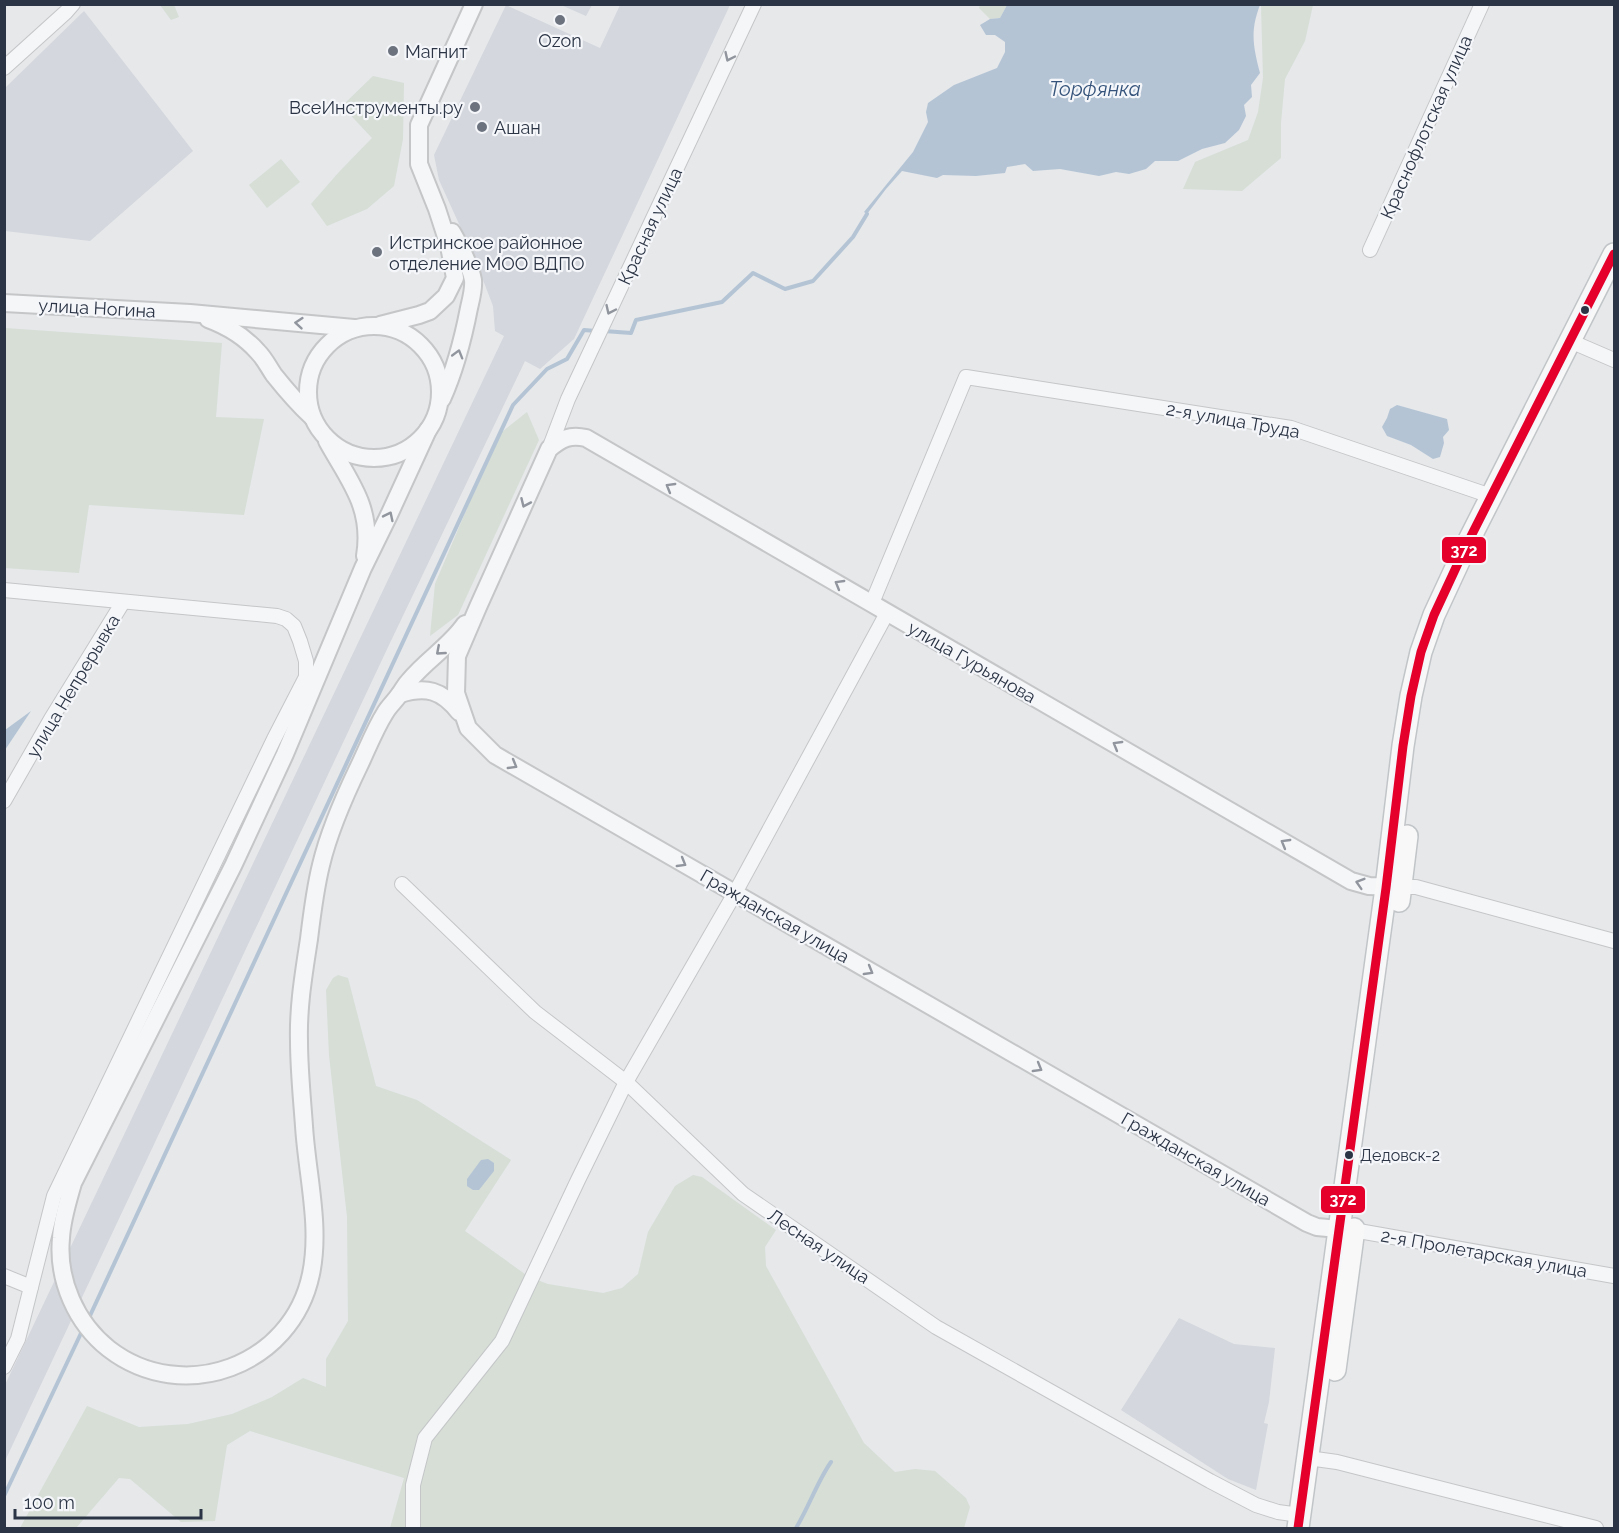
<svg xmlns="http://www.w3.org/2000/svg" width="1619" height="1533" font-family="Raleway,sans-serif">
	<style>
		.built { fill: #d4d7dd }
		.green { fill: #d6ded6 }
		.water { fill: #b4c4d5 }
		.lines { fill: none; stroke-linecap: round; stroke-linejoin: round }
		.stream { stroke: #b4c4d5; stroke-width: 4 }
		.minor-casing { stroke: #c4c6c8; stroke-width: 16 }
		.tertiary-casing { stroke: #c4c6c8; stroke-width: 20 }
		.primary-casing { stroke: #c2c5c8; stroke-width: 24 }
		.minor { stroke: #f5f6f7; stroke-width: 14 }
		.tertiary { stroke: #f5f6f7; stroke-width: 16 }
		.primary { stroke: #f8f8f8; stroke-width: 21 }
		.bus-1-casing { stroke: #f4f6f9; stroke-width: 14 }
		.bus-1 { stroke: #e4002b; stroke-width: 9 }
		.oneway { stroke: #90959e }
		.poi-dot { fill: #6c737f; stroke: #f4f6f9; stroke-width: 2 }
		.bus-dot { fill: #2b3445; stroke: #f4f6f9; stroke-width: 2 }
		.labels { text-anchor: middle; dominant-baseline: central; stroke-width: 4.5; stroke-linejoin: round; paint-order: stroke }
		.bus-label { font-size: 16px; fill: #2b3445; stroke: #f4f6f9; text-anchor: start }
		.poi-label { font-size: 18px; fill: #2b3445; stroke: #f4f6f9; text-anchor: start }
		.street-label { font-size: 18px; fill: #2b3445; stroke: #f4f6f9 }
		.water-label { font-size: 20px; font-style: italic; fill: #34527a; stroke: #f4f6f9 }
		.line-badge { stroke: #f4f6f9; stroke-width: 2 }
		.badge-label { font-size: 16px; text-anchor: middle; font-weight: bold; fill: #fff }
	</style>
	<rect width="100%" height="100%" fill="#e6e8ea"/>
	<g class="built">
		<path d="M506,5l94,43 20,-43h110l-156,334 -34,30 -15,-8 -136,284 -384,816 -1,-74 500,-1051 -9,-5 -2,-25 -18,-47 -36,-79 -5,-25z"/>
		<path d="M561,5h31l-6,11z"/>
		<path d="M84,11l109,140 -103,90 -85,-10v-143z"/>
		<path d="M1179,1318l55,26 41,4 -6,54 -5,21 4,1 -12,66 -28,-11 -107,-69z"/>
	</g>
	<g class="green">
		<path d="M160,5h14l5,12 -8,3z"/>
		<path d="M980,5h27l-7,13 -10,1 -11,-11z"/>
		<path d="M1261,5h52l-8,36 -20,38 -4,44v35l-39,33 -59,-2 12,-27 53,-22 10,-28 5,-34z"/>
		<path d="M373,76l31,7 -1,56 -9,47 -27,23 -40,17 -16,-22 28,-32 33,-34 -30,-32z"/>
		<path d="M281,159l19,23 -33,26 -18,-23z"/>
		<path d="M5,328l217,15 -6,74 48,2 -20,96 -155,-10 -10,68 -74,-5z"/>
		<path d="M527,412l12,28 -81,175 -28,21 5,-52 63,-149z"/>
		<path d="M338,975l10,3 28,108 41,14 94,60 -46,71 64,46 19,7 55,9 19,-5 16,-14 10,-42 27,-46 18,-11 9,2 74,53 -11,17 1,19 98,177 31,29 20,-3 20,2 31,27 4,9 -6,21h-574l14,-50 -154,-47 -23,14 -12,76 -34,1 -51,-43 -11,-1 -43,50h-56l67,-122 52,21 49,-3 44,-10 40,-17 31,-19 23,9v-28l22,-38 -1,-104 -18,-162 -3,-65 7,-12z"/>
	</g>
	<g class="water">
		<path d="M1007,5h253c-10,26 -7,41 0,68l-9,12 1,12 -8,8 2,11 -7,14 -14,13 -23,6 -24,12h-23l-9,8 -17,5 -13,-2 -17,4 -39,-7 -27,2 -8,-7 -18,3 -2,6 -29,3 -33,-1 -6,3 -35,-7 -16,18 -19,25 -3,-2 49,-60 15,-30 -2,-10 2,-9 26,-18 43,-17 8,-16v-10l-10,-7h-9l-6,-10 10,-6 10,-1z"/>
		<path d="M1397,405l50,14 2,11 -6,7 1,6 -4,14 -7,2 -22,-14 -24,-9 -5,-9 5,-9 3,-9z"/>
		<path d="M31,711l-26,39v-20z"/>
		<path d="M488,1159l6,4v8l-15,19h-6l-6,-4v-7l14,-19z"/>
	</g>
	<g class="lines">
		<g class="stream">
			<path d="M604,331l27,2 5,-13 86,-18 31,-29 32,16 28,-8 40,-44 14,-23"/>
			<path d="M88,1320l425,-915 34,-36 20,-10 17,-29 12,1"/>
			<path d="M4,1496l79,-167"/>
			<path d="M796,1528c13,-21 21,-46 35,-66"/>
		</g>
		<g class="minor-casing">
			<g id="minor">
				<path d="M4,68l62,-56 7,-8"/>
				<path d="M1370,250l112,-246"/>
				<path d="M1570,341l44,19"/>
				<path d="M549,449l19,-50 186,-395"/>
				<path d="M4,590l273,26 9,3 8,7 6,15 6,20v16l-32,62 -220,457 -23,91"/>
				<path d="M872,603l94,-226 325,51 200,68"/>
				<path d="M4,801l47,-82 72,-117"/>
				<path d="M402,884l133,128 91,70 117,112 193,133 274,154 46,24 22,7 22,3"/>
				<path d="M1401,887h15l198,54"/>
				<path d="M1353,1230l261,46"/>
				<path d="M4,1276l27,11 -13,52 -14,28"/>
				<path d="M1308,1458l29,4 259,66"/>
				<path d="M413,1528v-43l12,-47 77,-97 76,-161 48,-98 109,-189 152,-280"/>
			</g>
		</g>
		<g class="tertiary-casing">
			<g id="tertiary">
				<path d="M4,303l186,10 164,15"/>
				<path d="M208,319c19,7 37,18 50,33 7,7 11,16 16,23 12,15 24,29 38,42"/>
				<path d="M380,325l39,-10 11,-4 16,-15 9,-18 -6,-32 -12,-37 -18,-45v-39l55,-121"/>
				<circle cx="374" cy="392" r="66"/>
				<path d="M442,399c13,-29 21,-60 27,-91 2,-9 5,-19 4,-28 -3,-16 -13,-34 -21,-48"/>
				<path d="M428,430l-39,85 -26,53 -78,186 -52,112 -160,317c-5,18 -11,36 -12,55 -4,42 15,85 48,111 74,57 183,17 202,-75 10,-48 -4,-99 -7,-148 -2,-28 -5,-57 -5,-85 -1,-35 5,-69 10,-102 3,-25 6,-50 12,-74 8,-34 24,-70 39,-101 8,-17 15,-35 25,-51 4,-7 10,-12 14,-18 4,-5 6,-10 10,-14 17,-21 41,-35 56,-57"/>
				<path d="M327,441c22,40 46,66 38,115"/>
				<path d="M400,694c26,-8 42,-4 59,18"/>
				<path d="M1349,1230l-32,-3 -10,-4 -812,-468 -27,-27 -12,-35 1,-37 21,-49 71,-158c12,-10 21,-15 37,-11l765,443 18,5 27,1"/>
			</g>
		</g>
		<g class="primary-casing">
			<g id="primary">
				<path d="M1399,901l8,-65"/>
				<path d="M1335,1370l19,-141"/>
				<path d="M1298,1528l88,-640 17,-142 8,-50 10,-44 13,-37 32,-69 148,-292"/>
			</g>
		</g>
		<use href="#minor" class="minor"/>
		<use href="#tertiary" class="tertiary"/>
		<use href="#primary" class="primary"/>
		<g class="bus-1-casing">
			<path id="bus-1" d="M1298,1528l88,-640 17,-142 8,-50 10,-44 13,-37 32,-69 148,-292"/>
		</g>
		<use href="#bus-1" class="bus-1"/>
	</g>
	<defs><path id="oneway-chevron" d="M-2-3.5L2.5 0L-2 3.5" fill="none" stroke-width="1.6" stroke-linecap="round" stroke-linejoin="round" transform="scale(1.5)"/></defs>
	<g class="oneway">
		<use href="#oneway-chevron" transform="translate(729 57) rotate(115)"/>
		<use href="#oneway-chevron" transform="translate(610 310) rotate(115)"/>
		<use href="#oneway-chevron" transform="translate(299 323) rotate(-175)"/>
		<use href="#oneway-chevron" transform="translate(458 354) rotate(-74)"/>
		<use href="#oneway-chevron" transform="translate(670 487) rotate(-150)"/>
		<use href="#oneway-chevron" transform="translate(525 503) rotate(114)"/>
		<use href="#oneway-chevron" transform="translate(389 516) rotate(-64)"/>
		<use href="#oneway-chevron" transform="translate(839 584) rotate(-150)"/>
		<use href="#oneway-chevron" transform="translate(440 651) rotate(139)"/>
		<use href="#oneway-chevron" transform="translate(1117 745) rotate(-150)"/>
		<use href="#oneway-chevron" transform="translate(513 765) rotate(30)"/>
		<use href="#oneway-chevron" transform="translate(1285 843) rotate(-150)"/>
		<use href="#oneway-chevron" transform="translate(682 863) rotate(30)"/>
		<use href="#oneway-chevron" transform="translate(1360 883) rotate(-163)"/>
		<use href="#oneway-chevron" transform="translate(869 971) rotate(30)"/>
		<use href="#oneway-chevron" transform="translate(1038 1068) rotate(30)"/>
	</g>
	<g class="poi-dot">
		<circle cx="560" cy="20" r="6"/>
		<circle cx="393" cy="51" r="6"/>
		<circle cx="475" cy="107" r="6"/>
		<circle cx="482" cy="127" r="6"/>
		<circle cx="377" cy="252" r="6"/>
	</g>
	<g class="bus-dot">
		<circle cx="1585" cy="310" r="5"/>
		<circle cx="1349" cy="1155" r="5"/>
	</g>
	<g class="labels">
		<g class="bus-label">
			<text x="1360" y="1155">Дедовск-2</text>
		</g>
		<g class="poi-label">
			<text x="560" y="40" text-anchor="middle">Ozon</text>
			<text x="405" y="51">Магнит</text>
			<text x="463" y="107" text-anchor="end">ВсеИнструменты.ру</text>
			<text x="494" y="127">Ашан</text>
			<text x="389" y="242">Истринское районное<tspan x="389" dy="21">отделение МОО ВДПО</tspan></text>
		</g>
		<g class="street-label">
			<text transform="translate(1426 127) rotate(-66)">Краснофлотская улица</text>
			<text transform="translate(650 226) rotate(-65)">Красная улица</text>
			<text transform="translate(97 308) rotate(3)">улица Ногина</text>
			<text transform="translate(1233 420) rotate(10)">2-я улица Труда</text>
			<text transform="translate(972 662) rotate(30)">улица Гурьянова</text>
			<text transform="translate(73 686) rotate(-59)">улица Непрерывка</text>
			<text transform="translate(775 916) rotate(30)">Гражданская улица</text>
			<text transform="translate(1196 1159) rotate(30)">Гражданская улица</text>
			<text transform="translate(819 1246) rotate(34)">Лесная улица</text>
			<text transform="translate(1484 1253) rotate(10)">2-я Пролетарская улица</text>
		</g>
		<g class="water-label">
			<text x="1095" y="89">Торфянка</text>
		</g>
	</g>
	<g class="line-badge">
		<rect x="1441" y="536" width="46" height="28" rx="6" fill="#e4002b"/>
		<rect x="1320" y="1185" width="46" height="29" rx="6" fill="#e4002b"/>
	</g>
	<g class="badge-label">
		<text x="1464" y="556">372</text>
		<text x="1343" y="1205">372</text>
	</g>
	<rect width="1619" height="1533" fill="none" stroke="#2b3445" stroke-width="12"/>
	<path d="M15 1509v9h186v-9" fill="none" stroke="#2b3445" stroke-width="3"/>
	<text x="24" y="1509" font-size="18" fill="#2b3445" stroke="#f4f6f9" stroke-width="4.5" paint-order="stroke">100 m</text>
</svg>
